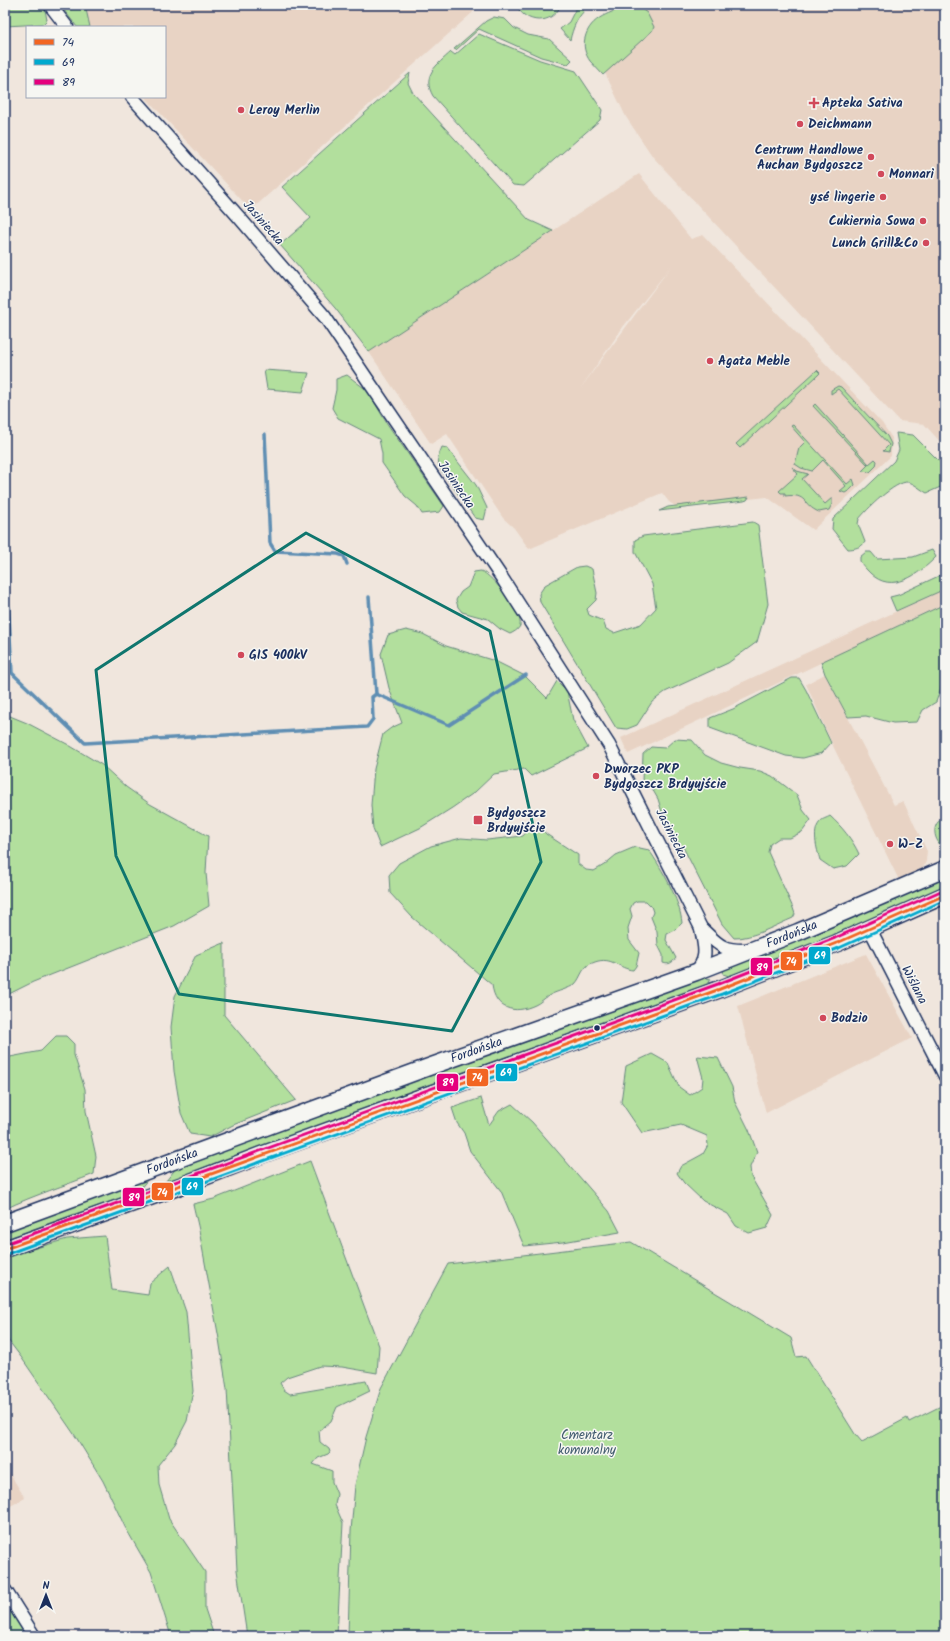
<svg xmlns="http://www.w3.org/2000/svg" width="950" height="1641" font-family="Kalam,sans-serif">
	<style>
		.built { fill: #e8d3c4; fill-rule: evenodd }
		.green { fill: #b2df9d; stroke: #66877e }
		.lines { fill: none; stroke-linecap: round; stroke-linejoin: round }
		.stream { stroke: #5e8eb3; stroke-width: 3.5 }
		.minor-casing { stroke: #1b2f5e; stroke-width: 15 }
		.major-casing { stroke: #1b2f5e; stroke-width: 19 }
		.minor { stroke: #f6f6f2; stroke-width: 12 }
		.major { stroke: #f6f6f2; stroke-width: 16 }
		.bus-1-casing { stroke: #f6f6f2; stroke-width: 6 }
		.bus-2-casing { stroke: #f6f6f2; stroke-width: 6 }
		.bus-3-casing { stroke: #f6f6f2; stroke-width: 6 }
		.bus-1 { stroke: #f26522; stroke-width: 3 }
		.bus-2 { stroke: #00a9ce; stroke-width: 3 }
		.bus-3 { stroke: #e5007d; stroke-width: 3 }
		.marked { fill: none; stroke: #0f766e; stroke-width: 3; stroke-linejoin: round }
		.poi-dot { fill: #d1495b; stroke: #f6f6f2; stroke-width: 1.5 }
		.bus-dot { fill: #1b2f5e; stroke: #f6f6f2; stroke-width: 1.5 }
		.labels { text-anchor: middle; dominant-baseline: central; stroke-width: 3; stroke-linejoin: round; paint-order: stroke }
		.poi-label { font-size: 13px; font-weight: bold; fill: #1b2f5e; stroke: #f6f6f2; text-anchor: start }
		.street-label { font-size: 13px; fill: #1b2f5e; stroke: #f6f6f2 }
		.park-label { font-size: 13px; fill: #415b6e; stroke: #f6f6f2 }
		.line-badge { stroke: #f6f6f2; stroke-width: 1.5 }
		.badge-label { font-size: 11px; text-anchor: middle; font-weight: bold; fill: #fff }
	</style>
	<rect width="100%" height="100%" fill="#f0e6dd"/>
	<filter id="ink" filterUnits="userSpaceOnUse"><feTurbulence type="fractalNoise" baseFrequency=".025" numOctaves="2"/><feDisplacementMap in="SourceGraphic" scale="8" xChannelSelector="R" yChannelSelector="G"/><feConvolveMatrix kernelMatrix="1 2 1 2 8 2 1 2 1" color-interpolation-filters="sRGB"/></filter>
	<g filter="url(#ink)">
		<g class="built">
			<path d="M73,5h408l-230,205 -106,-113h20v-70h-83z"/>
			<path d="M641,5h304v442l-21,-23 -25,-3 -246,-264 -27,-40 -30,-63 32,-40z"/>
			<path d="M639,174l52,65 12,-4 179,188 10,15 -1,18 -78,74 -46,-33 -90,10 -8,-5 -7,-9 -133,56 -15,-21 -11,-10 -56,-84 -16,10 -62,-92zM672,265l-92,124 43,-62z"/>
			<path d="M945,589v15l-317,150 -7,-16z"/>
			<path d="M825,674l69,131 9,-4 24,50 -1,10 -3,7 -24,12 -65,-132 -28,-64z"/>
			<path d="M866,954l46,84 -146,75 -28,-107z"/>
			<path d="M5,1466l20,32 -20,11z"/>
		</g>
		<g class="green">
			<path d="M5,5h39l3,15 -4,4 -38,2z"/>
			<path d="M60,5h25l5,22h-13z"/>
			<path d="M516,5h45c-9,21 -36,19 -45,0z"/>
			<path d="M577,6l7,5c-8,9 -11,17 -14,29l-10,-11 9,-7z"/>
			<path d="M630,6h7l10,7 7,14 -2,4 -49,44c-4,-5 -9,-9 -13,-14 -5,-7 -7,-15 -5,-23 5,-21 26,-26 45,-32z"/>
			<path d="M494,17l11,2 9,9 14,7 21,4 23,21 -4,4 -27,-7 -62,-28 -23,21 -2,-1 32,-28z"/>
			<path d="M479,34l61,26 36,11 26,39 -2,10 -76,66 -11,-1 -80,-89c-12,-21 4,-31 18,-44l4,3z"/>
			<path d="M410,73l-2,10 5,10 116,127 24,11 -184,121 -34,-44 -55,-63 31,-27 -29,-31z"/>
			<path d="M264,370l45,3 -6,19 -36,-3z"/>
			<path d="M817,370l3,3 -2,2 -78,73 -4,-4z"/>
			<path d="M347,375l21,16 18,31 58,84 -4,6 -18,2 -5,-8 -12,-10 -23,-33v-9l-3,-15 -41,-21 -6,-10 4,-18v-11z"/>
			<path d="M838,386l3,1 46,49 4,8 -2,8 -6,-1 6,-6 -51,-56 -7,5v-4z"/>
			<path d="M815,404l54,60 6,-5 2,2 -1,5 -6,6 -8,-1 6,-6 -55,-59z"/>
			<path d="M793,425l54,59 6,-5 2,6 -5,5 -5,3 -5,-2 6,-5 -23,-26 -11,11 -11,-3 -6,-4 4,-16 6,-6 -14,-16z"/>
			<path d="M896,433l17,2 32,32v18l-18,8c-6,-3 -13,-10 -19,-11 -13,-1 -42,28 -49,37l-1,5 7,18c-3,5 -11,7 -17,7l-16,-20 1,-10 61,-58 5,-11z"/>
			<path d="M442,447l5,1 29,37 11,23 -3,12 -9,-2 -36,-51 -1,-10z"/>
			<path d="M792,467l5,4 11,3 -6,5 23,25 7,-6v6l-3,6 -10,2c-17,-7 -11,-19 -34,-16v-3h-4l-2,-2 19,-17z"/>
			<path d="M749,497l-2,3 -3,1 -85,10 9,-4z"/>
			<path d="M753,522l5,3 10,79 -11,38 -29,21 -63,29 -13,10 -15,23 -10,4 -11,-1 -76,-126 -1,-8 6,-9 32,-18 8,-1 7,3 5,24 -1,7 -9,9 2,6 14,6 3,8 8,4 27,-9 15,-16 -4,-24 -17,-32v-12l8,-4z"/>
			<path d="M932,550l4,7c-17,17 -44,38 -66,16 -4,-4 -8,-8 -10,-12v-4l6,-5h5l6,7 36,-2z"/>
			<path d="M481,571c12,5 42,42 39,55 -2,4 -6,6 -10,8l-10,-5 -12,-10 -26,-7 -4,-5 -2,-7 5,-8 7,-5 6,-15z"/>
			<path d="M945,573v16l-49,22 -6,-14 8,-2z"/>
			<path d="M945,604v72l-9,26 -13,8 -6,12 -24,1 -27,-7 -18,1 -23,-43 -4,-12z"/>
			<path d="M406,630l17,4 23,12 49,15 30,15 22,22 10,-17 10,10 6,29 15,28 -57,28 -7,-7 -30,5 -19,18 -23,16 -32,20 -40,19 -7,-18 -2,-24 3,-36 9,-35 8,-6 11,-5 -13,-35 -8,-34 7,-19z"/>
			<path d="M792,678h7l7,12 25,53 -9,10 -19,5 -17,-2 -76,-28v-10l23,-9z"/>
			<path d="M5,714l22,9 40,21 35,21 24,22 24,17 58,32 -2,37 3,33 -35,20 -141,56 -28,14z"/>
			<path d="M675,739l17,1 13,15 16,8 19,5 20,3 12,5 25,19 6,15 8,10 -9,12 -12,6h-11l-9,6 -2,8 25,56 2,6 -2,4c-17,7 -41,21 -59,20l-12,-14 -39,-77 -15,-15 -10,-33 -7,-12 -9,-5 1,-28 8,-7 14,1z"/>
			<path d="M830,816c12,11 22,23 29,38l-12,12 -14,3 -13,-9c-3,-11 -9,-30 1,-39 1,-2 6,-3 9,-5z"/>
			<path d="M945,817v32c-12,-8 -15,-26 0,-32z"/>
			<path d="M531,827l10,1 5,6 32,21v9l8,6 8,1 10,-6 12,-10 19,-8 14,3c13,19 31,50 33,73l-7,7 -8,4 -1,6 10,18c-4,5 -7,7 -13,5v-8l-5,-10 -1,-13 -6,-15 2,-5 -2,-6 -5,-5h-9l-4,2 -3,6 2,7 -4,12 1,12 10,13 -3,13 -3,4c-14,-1 -21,-14 -38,-8 -14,4 -13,15 -20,22 -6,5 -18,7 -25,11 -6,3 -10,8 -15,10 -21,10 -40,4 -43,-20l-80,-68 -22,-24 -1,-18 10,-12 32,-17 30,-8 26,2 36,-4z"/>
			<path d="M945,876v12l-53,24 -157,64h-6l-6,-2 1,-5z"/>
			<path d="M224,943v72l72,85 -63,25 -23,12 -20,-3 -9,-21 -7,-42 -3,-44 4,-31 21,-41z"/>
			<path d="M702,977l9,2 -5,9 -544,198 15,-19z"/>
			<path d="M56,1036h10l8,8v11l11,34 1,22 10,45 -2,18c-30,12 -60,21 -89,35v-151l36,-7z"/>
			<path d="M652,1054l16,9 11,24 11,8 12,-8 1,-9 -6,-22 21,2 14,29 3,15 14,28 8,22 -7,15 1,10 22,38 -6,13 -18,5 -13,-7 -8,-12 -25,-13 -19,-18 -7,-10 4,-7 22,-12 5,-9 -1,-9 -26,-11 -39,8 -21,-31 5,-36z"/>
			<path d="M481,1098l8,27 10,-14 13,-7 20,18 77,89 11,21 -57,10 -39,4 -23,-55 -31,-40 -6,-18 -7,-10 -5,-15z"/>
			<path d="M310,1161l69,185 -2,27 -35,-6 -22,-1 -33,11 -7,6 4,7 6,4 76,-13 4,10 -33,16 -6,14 -12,10 1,11 9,7 1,3 -2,2 -10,4 -5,6 19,7v11l5,12 -2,11 8,18 -6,113h-90l-10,-66 -10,-181 -8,-50 -20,-109 -6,-26 21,-5z"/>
			<path d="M149,1178l-15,18 -129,46v-12z"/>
			<path d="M105,1236l7,54 36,5 2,-12 20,-17 16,46 7,79 -6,30 -12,23 -17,21 1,20 10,34 36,53v37l9,27h-43l-20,-64 -26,-45 -22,-46 -27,-44 -55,-80 -16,-21v-79l62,-18z"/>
			<path d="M631,1242l160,96 5,19 10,-1 49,78 7,8 45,-24 2,4 36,-18v232h-597l3,-105 4,-46 11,-48 15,-49 67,-124z"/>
			<path d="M8,1603l24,33h-27v-30z"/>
		</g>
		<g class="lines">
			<g class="stream">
				<path d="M265,434l5,109 5,8 63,3 6,2 3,8"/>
				<path d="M5,543l7,130 73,70 282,-16 6,-8 -1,-22 4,-3 73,31 77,-50"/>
				<path d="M369,597l7,97"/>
			</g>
			<g class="minor-casing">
				<g id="minor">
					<path d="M50,5l17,22"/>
					<path d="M132,97l106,119 87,101 177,261 107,167 92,183c17,16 20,23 46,22"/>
					<path d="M870,929l75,147"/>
					<path d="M696,972c13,-16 8,-25 5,-44"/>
					<path d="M5,1590l29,46"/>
				</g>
			</g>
			<g class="major-casing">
				<g id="major">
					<path id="s1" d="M5,1223l421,-155 270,-96 102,-40 147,-63"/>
					<path d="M5,1249l178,-64 78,-30 459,-166 117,-46 108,-48"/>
				</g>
			</g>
			<use href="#minor" class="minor"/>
			<use href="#major" class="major"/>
			<g class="bus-1-casing">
				<path id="bus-1" d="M5,1249l715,-260 117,-46 108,-48"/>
			</g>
			<g class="bus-2-casing">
				<path id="bus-2" d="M7,1254l715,-260 117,-46 106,-48"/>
			</g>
			<g class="bus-3-casing">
				<path id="bus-3" d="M5,1244l713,-260 117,-46 108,-48"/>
			</g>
			<use href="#bus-1" class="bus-1"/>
			<use href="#bus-2" class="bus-2"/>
			<use href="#bus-3" class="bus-3"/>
		</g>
	</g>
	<path class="marked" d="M306,533l184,98 51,231 -89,169 -273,-37 -63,-138 -20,-186z"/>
	<g class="poi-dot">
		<path d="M812 97h4v4h4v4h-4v4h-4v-4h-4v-4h4z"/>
		<circle cx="241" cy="110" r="4"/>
		<circle cx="800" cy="124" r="4"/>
		<circle cx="871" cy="157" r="4"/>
		<circle cx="881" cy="174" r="4"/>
		<circle cx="883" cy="197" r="4"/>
		<circle cx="923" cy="221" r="4"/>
		<circle cx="926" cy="243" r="4"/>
		<circle cx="710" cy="361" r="4"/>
		<circle cx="241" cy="655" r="4"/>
		<circle cx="596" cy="776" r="4"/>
		<rect x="473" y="815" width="10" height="10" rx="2"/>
		<circle cx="890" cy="844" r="4"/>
		<circle cx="823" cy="1018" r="4"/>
	</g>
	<circle class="bus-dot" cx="597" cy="1028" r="3.5"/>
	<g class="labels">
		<g class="poi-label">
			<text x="822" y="103">Apteka Sativa</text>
			<text x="249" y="110">Leroy Merlin</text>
			<text x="808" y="124">Deichmann</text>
			<text x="863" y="150" text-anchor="end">Centrum Handlowe<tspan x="863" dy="15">Auchan Bydgoszcz</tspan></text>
			<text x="889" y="174">Monnari</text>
			<text x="875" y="197" text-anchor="end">ysé lingerie</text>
			<text x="915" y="221" text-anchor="end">Cukiernia Sowa</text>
			<text x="918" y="243" text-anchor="end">Lunch Grill&amp;Co</text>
			<text x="718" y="361">Agata Meble</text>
			<text x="249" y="655">GIS 400kV</text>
			<text x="604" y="769">Dworzec PKP<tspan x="604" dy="15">Bydgoszcz Brdyujście</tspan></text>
			<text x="487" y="813">Bydgoszcz<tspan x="487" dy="15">Brdyujście</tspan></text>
			<text x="898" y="844">W-Z</text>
			<text x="831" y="1018">Bodzio</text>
		</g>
		<g class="street-label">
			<text transform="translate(263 223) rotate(49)">Jasiniecka</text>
			<text transform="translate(456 485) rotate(56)">Jasiniecka</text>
			<text transform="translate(671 834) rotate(63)">Jasiniecka</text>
			<text stroke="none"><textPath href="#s1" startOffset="838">Fordońska</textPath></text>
			<text transform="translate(914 985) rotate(63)">Wiślana</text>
			<text stroke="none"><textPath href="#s1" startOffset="502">Fordońska</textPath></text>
			<text stroke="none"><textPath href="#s1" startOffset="178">Fordońska</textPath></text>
		</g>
		<g class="park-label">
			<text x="587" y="1435">Cmentarz<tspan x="587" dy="15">komunalny</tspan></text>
		</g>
	</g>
	<g class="line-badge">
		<rect x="808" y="946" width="23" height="19" rx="4" fill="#00a9ce"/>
		<rect x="780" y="951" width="23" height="20" rx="4" fill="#f26522"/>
		<rect x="750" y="957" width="23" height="19" rx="4" fill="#e5007d"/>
		<rect x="495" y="1063" width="23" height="19" rx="4" fill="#00a9ce"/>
		<rect x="466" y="1068" width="23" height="19" rx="4" fill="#f26522"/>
		<rect x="436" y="1073" width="23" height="19" rx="4" fill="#e5007d"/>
		<rect x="181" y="1177" width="23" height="19" rx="4" fill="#00a9ce"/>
		<rect x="151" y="1182" width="23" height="19" rx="4" fill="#f26522"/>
		<rect x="122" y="1187" width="23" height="20" rx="4" fill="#e5007d"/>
	</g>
	<g class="badge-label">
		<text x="820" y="959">69</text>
		<text x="791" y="965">74</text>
		<text x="762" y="971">89</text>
		<text x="506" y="1076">69</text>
		<text x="477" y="1081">74</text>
		<text x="448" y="1086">89</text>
		<text x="192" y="1190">69</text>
		<text x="162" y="1196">74</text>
		<text x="134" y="1201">89</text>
	</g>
	<rect width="950" height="1641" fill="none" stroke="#f6f6f2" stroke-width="20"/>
	<rect x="10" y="10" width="930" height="1621" fill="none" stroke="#1b2f5e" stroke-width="1.5" filter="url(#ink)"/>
	<rect x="26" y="26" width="140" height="72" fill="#f6f6f2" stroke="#9ea6b7"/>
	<rect x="34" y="39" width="20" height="6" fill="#f26522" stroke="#9ea6b7"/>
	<text x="62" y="46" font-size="12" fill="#1b2f5e">74</text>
	<rect x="34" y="59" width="20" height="6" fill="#00a9ce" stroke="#9ea6b7"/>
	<text x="62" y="66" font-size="12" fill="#1b2f5e">69</text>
	<rect x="34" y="79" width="20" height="6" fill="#e5007d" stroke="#9ea6b7"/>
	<text x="62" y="86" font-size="12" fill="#1b2f5e">89</text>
	<g transform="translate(46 1595)" stroke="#f6f6f2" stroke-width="3" paint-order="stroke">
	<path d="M0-3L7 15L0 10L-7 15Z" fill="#1b2f5e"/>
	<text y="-6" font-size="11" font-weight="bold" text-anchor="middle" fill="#1b2f5e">N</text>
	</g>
</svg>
